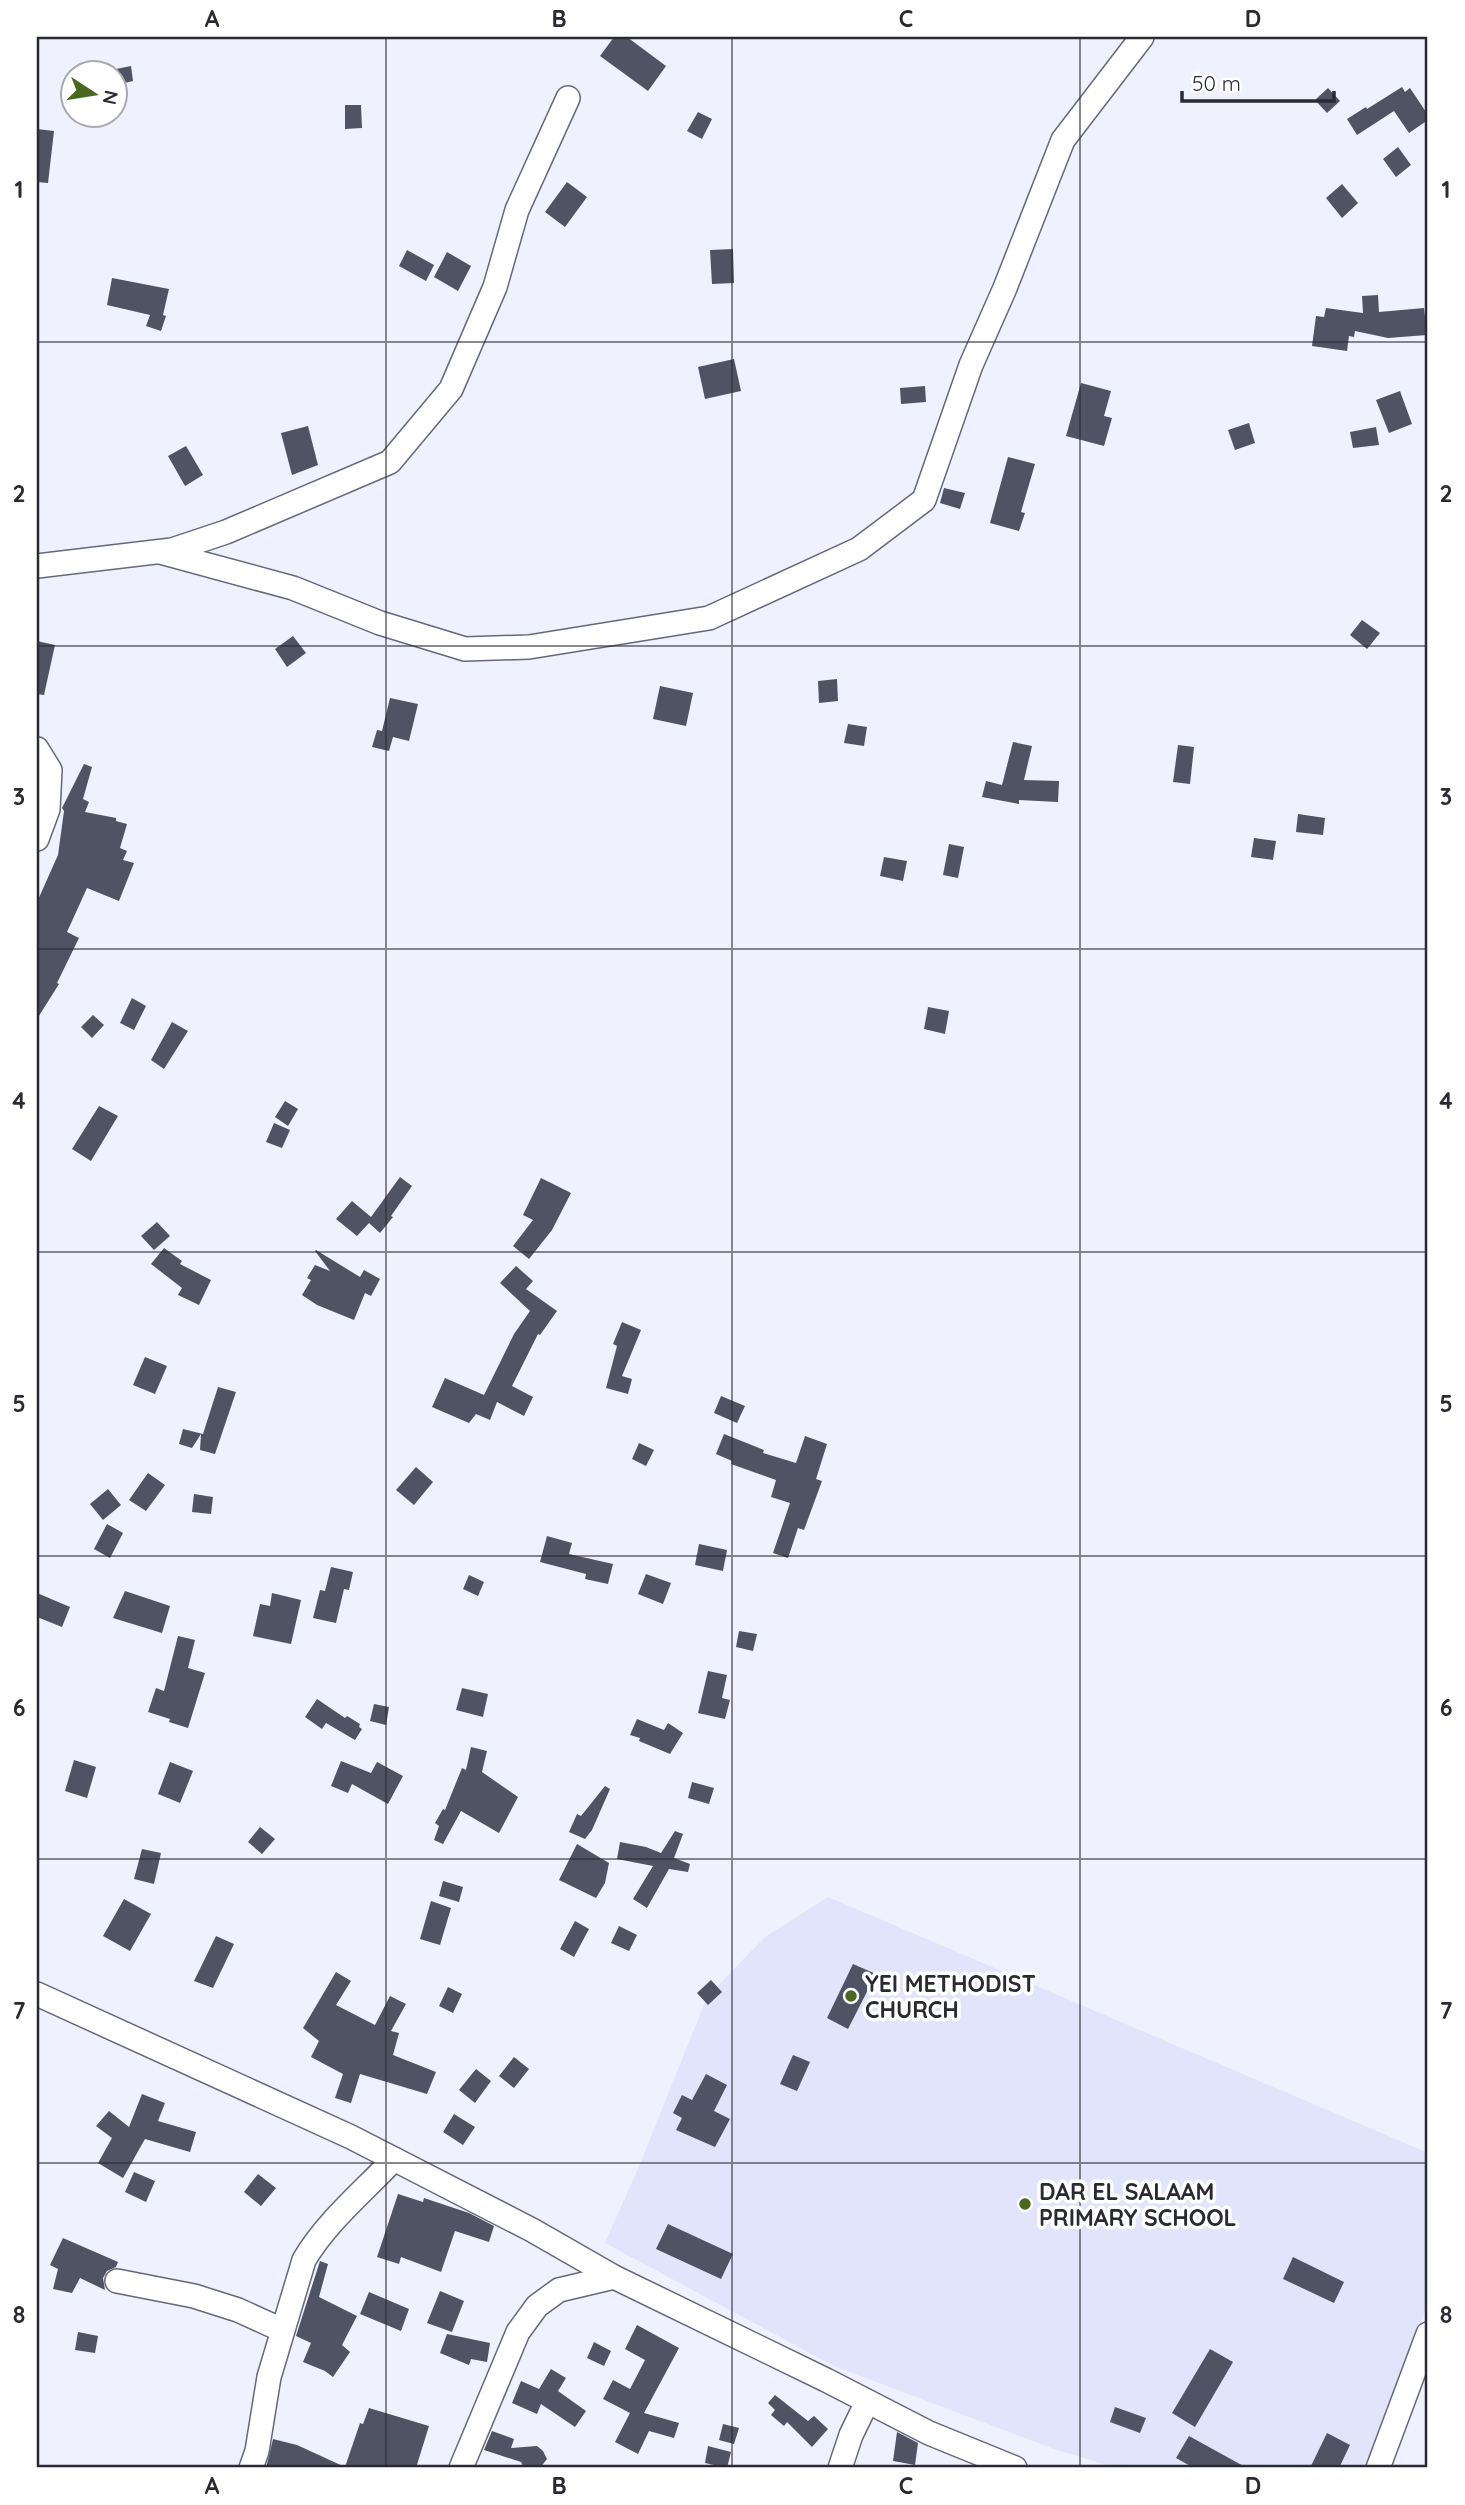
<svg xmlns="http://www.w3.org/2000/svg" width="1465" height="2505" font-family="Quicksand,sans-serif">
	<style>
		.built { fill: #e1e4fb }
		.building { fill: #505364 }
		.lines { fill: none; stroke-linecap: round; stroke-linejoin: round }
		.minor-casing { stroke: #65687a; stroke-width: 26 }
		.minor { stroke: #fff; stroke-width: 23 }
		.grid { fill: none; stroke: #292a32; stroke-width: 2; stroke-opacity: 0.55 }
		.poi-dot { fill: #49681e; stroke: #fff; stroke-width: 2.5 }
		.labels { text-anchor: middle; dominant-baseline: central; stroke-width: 7; stroke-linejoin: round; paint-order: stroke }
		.poi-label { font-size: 23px; font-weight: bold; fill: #292a32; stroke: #fff; text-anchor: start }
		.neatline { fill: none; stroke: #292a32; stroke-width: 2.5 }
		.grid-label { font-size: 23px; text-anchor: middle; font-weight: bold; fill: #292a32 }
	</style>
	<rect width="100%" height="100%" fill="#eff1fe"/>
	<path class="built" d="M828,1897l600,256v149l-48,132 -16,34h-247l-63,-19 -220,-83 -229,-123 35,-79 67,-167 58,-60z"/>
	<g class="building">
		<path d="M614,37h13l39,29 -18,25 -48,-35z"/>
		<path d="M131,66l2,15 -17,4v-16z"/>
		<path d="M1402,87l3,5 5,-4 18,27v5l-19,13 -15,-22 -37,24 -10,-16 19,-12 1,2z"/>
		<path d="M1328,88l12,13 -13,12 -12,-13z"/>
		<path d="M345,105h16l1,23 -17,1z"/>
		<path d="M698,112l14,7 -10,20 -15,-8z"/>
		<path d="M37,129l17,2 -6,52 -11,-1z"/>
		<path d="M1398,147l13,18 -15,12 -13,-18z"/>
		<path d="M567,182l20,15 -22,30 -20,-15z"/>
		<path d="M1342,184l16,19 -16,15 -16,-20z"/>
		<path d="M733,249l1,34 -22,1 -2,-34z"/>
		<path d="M407,250l27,15 -8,16 -27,-15z"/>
		<path d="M447,252l24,14 -13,25 -24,-14z"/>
		<path d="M112,278l57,11 -6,26 3,1 -5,15 -15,-5 4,-11 -43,-10z"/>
		<path d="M1378,295l1,17 45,-4 3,27 -39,3 -33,-7 -1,6 -5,-1 -2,15 -35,-5 4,-30 8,1 2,-9 37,5 -1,-17z"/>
		<path d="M734,359l7,32 -36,8 -7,-32z"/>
		<path d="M1081,383l30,8 -7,25 8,2 -8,28 -38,-10z"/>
		<path d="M925,386l1,16 -25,2 -1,-16z"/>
		<path d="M1400,391l12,33 -23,9 -13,-33z"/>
		<path d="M1249,423l6,20 -20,7 -7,-20z"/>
		<path d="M308,426l10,39 -26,10 -11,-42z"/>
		<path d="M1376,427l3,18 -26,3 -3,-16z"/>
		<path d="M186,446l17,29 -18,11 -17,-30z"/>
		<path d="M1008,457l27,7 -14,48 4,1 -6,18 -29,-8z"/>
		<path d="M944,488l21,5 -5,16 -20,-6z"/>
		<path d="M1362,620l18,13 -13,16 -17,-14z"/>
		<path d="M293,636l13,17 -19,14 -12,-18z"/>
		<path d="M37,641l18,4 -11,50 -7,-1z"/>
		<path d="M837,679l1,22 -19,2 -1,-22z"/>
		<path d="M660,686l33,7 -7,33 -33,-7z"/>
		<path d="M390,698l28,6 -9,37 -16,-4 -4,14 -17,-4 5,-17 5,1z"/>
		<path d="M848,724l19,3 -3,19 -20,-3z"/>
		<path d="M1013,742l19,4 -8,34 35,1 -1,21 -39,-2v4l-37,-7 4,-16 16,4z"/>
		<path d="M1178,745l16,2 -4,37 -17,-2z"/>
		<path d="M84,764l8,3 -9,32 6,3 -4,10 31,6v3l11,3 -7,24 7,3 -4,9 11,3 -15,38 -32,-13 -20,44 12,6 -22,45 2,1 -22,35v-117l21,-47 6,-44 -2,-3z"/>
		<path d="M1298,814l27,4 -2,17 -27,-3z"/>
		<path d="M1254,838l22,3 -3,19 -22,-3z"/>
		<path d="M949,844l15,3 -6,31 -15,-3z"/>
		<path d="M884,857l23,4 -4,20 -23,-5z"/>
		<path d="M132,998l14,8 -12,24 -14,-7z"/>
		<path d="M928,1007l21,4 -4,23 -21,-5z"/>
		<path d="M93,1015l11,10 -12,13 -11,-11z"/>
		<path d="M172,1022l16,9 -24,38 -13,-9z"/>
		<path d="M285,1101l13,8 -10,17 -13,-9z"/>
		<path d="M99,1106l19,10 -27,45 -19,-12z"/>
		<path d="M274,1123l16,7 -8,18 -16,-6z"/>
		<path d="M400,1177l12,9 -21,30 2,1 -13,16 -11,-10 -12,13 -21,-17 16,-18 19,16z"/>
		<path d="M541,1178l30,15 -19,37 -23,29 -16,-13 20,-26 -10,-5z"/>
		<path d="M157,1222l13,14 -16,14 -13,-14z"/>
		<path d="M164,1248l18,13 -2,3 31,16 -12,25 -21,-10 4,-7 -31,-24z"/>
		<path d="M316,1250l44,27 4,-7 16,9 -9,17 -6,-3 -11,27 -37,-15 -15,-10 9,-15 -4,-2 8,-13 15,6 -15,-20z"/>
		<path d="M516,1266l17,15 -7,8 31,22 -17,24 -2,-1 -26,52 21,11 -9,19 -27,-14 -7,18 -14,-6 -7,9 -37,-16 13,-29 39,17 30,-61 16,-23 -30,-28z"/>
		<path d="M622,1322l19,8 -19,46 10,3 -4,15 -22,-6 11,-42 -4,-2z"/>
		<path d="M145,1357l22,9 -12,28 -22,-9z"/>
		<path d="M218,1387l18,5 -21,62 -15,-4 1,-16 -9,14 -13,-4 4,-15 20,5z"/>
		<path d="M721,1396l24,10 -8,17 -23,-10z"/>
		<path d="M724,1434l40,16 -1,3 33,10 9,-27 22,8 -11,35 6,2 -18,49 -6,-2 -10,30 -15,-5 17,-50 -19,-6 5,-17 -45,-16 1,-3 -16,-7z"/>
		<path d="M639,1443l15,7 -8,16 -14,-7z"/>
		<path d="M416,1467l17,15 -19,23 -18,-15z"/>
		<path d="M148,1473l17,12 -19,26 -17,-11z"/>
		<path d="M108,1489l13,16 -18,15 -13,-16z"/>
		<path d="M194,1494l19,3 -2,17 -19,-2z"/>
		<path d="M107,1524l16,9 -13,25 -16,-9z"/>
		<path d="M547,1536l25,7 -3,11 44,10 -5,20 -23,-5 1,-5 -46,-12z"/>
		<path d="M699,1544l28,6 -4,21 -28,-6z"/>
		<path d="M331,1567l22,5 -4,18 -5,-1 -8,34 -23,-5 7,-28 5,1z"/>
		<path d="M646,1574l25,9 -8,21 -25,-10z"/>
		<path d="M469,1575l15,7 -6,14 -15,-7z"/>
		<path d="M125,1591l45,15 -8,27 -49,-15z"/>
		<path d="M37,1593l33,14 -8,20 -25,-10z"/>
		<path d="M272,1593l29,7 -10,44 -38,-8 7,-32 10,2z"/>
		<path d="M739,1631l18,3 -4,17 -17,-4z"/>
		<path d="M178,1636l17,4 -7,28 17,5 -17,55 -19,-6 1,-3 -22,-7 8,-24 8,3z"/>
		<path d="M708,1671l19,4 -5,23 8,2 -5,19 -27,-6z"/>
		<path d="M462,1688l26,6 -5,23 -27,-7z"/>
		<path d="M317,1699l28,19 2,-2 13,8 -1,3 3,2 -7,11 -29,-17 -4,6 -17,-12z"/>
		<path d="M374,1704l15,3 -3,18 -16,-4z"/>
		<path d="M637,1719l27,11 4,-7 15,10 -13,21 -31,-13 1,-3 -10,-3z"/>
		<path d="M471,1747l16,4 -5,21 36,25 -19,36 -38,-22 -18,33 -9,-4 5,-14 -4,-3 8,-14 2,1 17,-42 4,2z"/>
		<path d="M74,1760l22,7 -9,31 -22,-7z"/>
		<path d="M341,1761l30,12 6,-11 26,14 -15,28 -36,-20 -4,9 -17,-7z"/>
		<path d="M170,1762l23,9 -13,32 -22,-9z"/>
		<path d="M692,1782l22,6 -5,16 -21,-6z"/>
		<path d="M605,1786l5,3 -18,41 -7,9 -16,-7 8,-18 4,2z"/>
		<path d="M260,1827l15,12 -13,15 -14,-12z"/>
		<path d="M675,1831l8,3 -9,24 16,6 -2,8 -19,-3 -22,39 -14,-9 20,-33 -36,-7 3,-17 26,5 15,6z"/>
		<path d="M577,1844l32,19 -4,20 -9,15 -37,-18z"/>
		<path d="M142,1849l19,4 -7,31 -20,-5z"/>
		<path d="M443,1881l20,6 -4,15 -20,-6z"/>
		<path d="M124,1899l27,15 -21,37 -27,-15z"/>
		<path d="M431,1901l20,7 -11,37 -20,-6z"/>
		<path d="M575,1921l14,8 -15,28 -14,-8z"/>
		<path d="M619,1926l18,9 -8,16 -18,-8z"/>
		<path d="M216,1936l18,8 -21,44 -19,-7z"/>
		<path d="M853,1964l23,10 -28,55 -21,-11z"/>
		<path d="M336,1972l15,9 -15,24 39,20 15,-29 16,8 -15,27 8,2 -6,22 43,17 -9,22 -67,-20 -9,29 -16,-5 8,-24 -32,-17 8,-16 -16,-13z"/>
		<path d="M711,1980l11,12 -14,13 -11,-12z"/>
		<path d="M448,1987l14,7 -9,19 -14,-7z"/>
		<path d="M793,2055l17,7 -13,29 -17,-7z"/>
		<path d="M514,2057l15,12 -15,19 -15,-12z"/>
		<path d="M476,2069l15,12 -16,22 -16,-13z"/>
		<path d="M706,2074l21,11 -13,26 16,8 -15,28 -39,-17 6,-12 -9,-5 9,-18 10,5z"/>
		<path d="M142,2094l23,9 -7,18 38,11 -6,20 -45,-13 -22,39 -25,-15 14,-25 -16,-12 13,-15 20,16z"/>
		<path d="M454,2114l21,13 -12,18 -20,-13z"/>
		<path d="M134,2172l21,9 -9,21 -21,-10z"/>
		<path d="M258,2174l18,14 -15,18 -17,-14z"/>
		<path d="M398,2194l25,8 1,-4 45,15 25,13 -5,16 -34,-11 -14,41 -40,-15 -2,7 -22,-7z"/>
		<path d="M668,2224l65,30 -12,25 -65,-30z"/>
		<path d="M63,2238l55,24 -2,5 -9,4 -4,7 2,12 -25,-12 -8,15 -19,-4 5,-20 -8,-4z"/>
		<path d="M1293,2257l51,25 -10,21 -51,-24z"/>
		<path d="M320,2261l8,3 -9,33 38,19 -15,29 8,7 -17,25 -8,-6 -22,-9 8,-19 -15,-7z"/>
		<path d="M440,2291l24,10 -12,31 -25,-9z"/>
		<path d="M369,2292l40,17 -8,22 -41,-17z"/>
		<path d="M637,2325l42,23 -35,65 35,10 -5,15 -25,-7 -11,23 -23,-12 15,-29 -27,-14 10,-19 17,9 15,-29 -20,-11z"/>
		<path d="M78,2332l20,4 -3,17 -20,-3z"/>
		<path d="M447,2334l43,9 -3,19 -16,-3 -2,6 -29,-12z"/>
		<path d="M594,2342l17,9 -7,15 -17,-8z"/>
		<path d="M1210,2349l23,13 -38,65 -23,-14z"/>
		<path d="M551,2369l15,9 -8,13 28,20 -11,16 -34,-23 -4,10 -25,-11 9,-22 18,8z"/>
		<path d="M775,2395l33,26 6,-5 14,13 -16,18 -25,-25 -3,4 -13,-11 4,-5 -7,-7z"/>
		<path d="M1115,2407l31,11 -6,15 -30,-11z"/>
		<path d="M369,2408l60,18 -13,42h-150l7,-29 24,6 48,22 15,-44 3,1z"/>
		<path d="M723,2424l16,4 -5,16 -15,-4z"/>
		<path d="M492,2431l22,8 -3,9 26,-2 6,5 4,8 -7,9h-16l-3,-6 -37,-12z"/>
		<path d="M897,2432l21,11 -3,22 -22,-4z"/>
		<path d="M1327,2433l23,12 -11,23h-29z"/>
		<path d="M1189,2436l58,32h-53l-18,-10z"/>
		<path d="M708,2446l23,6 -4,16 -22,-5z"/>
	</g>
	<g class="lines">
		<g class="minor-casing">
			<g id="minor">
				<path d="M160,552l133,36 87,35 85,26 64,-2 180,-29 150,-69 65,-49 47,-135 34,-77 58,-148 79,-103"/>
				<path d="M37,566l135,-16 54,-18 164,-70 61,-73 44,-102 22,-77 51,-112"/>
				<path d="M37,749l13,21 -2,39 -11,30"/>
				<path d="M37,1994l314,143 181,93 82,47 212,103 103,53 86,35"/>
				<path d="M117,2281l77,15 44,14 44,20"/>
				<path d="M251,2468l6,-17 12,-74 35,-117c23,-39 60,-69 90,-101"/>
				<path d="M461,2468l57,-136 19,-26 22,-16 55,-13"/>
				<path d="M840,2468l11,-33 16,-33"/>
				<path d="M1378,2468l50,-134"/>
			</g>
		</g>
		<use href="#minor" class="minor"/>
	</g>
	<path class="grid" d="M386,37v2431M732,37v2431M1080,37v2431M37,342h1391M37,646h1391M37,949h1391M37,1252h1391M37,1556h1391M37,1859h1391M37,2163h1391"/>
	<g class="poi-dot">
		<circle cx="851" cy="1996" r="7"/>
		<circle cx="1025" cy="2204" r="7"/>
	</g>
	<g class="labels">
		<g class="poi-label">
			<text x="865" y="1983">YEI METHODIST<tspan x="865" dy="26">CHURCH</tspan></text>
			<text x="1039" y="2191">DAR EL SALAAM<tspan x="1039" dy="26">PRIMARY SCHOOL</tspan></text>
		</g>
	</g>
	<rect width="1465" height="2505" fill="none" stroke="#ffffff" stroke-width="77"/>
	<g transform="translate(94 94) rotate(102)"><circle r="33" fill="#ffffff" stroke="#a9aaad" stroke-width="2"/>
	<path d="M0-5L12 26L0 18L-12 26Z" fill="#49681e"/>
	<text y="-10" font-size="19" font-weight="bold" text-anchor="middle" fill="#292a32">N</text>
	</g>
	<path d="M1182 91v10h152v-10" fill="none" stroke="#292a32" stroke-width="3.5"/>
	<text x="1192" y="91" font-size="21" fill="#292a32" stroke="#ffffff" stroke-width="5" paint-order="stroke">50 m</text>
	<rect x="38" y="38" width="1388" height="2428" class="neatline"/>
	<g class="grid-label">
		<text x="212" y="27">A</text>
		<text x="559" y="27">B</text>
		<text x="906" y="27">C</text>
		<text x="1253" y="27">D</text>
		<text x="19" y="198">1</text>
		<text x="1446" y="198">1</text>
		<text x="19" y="502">2</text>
		<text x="1446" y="502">2</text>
		<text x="19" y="805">3</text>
		<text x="1446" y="805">3</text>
		<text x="19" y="1109">4</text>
		<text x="1446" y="1109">4</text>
		<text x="19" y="1412">5</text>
		<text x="1446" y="1412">5</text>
		<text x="19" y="1716">6</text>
		<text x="1446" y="1716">6</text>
		<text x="19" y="2019">7</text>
		<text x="1446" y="2019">7</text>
		<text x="19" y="2323">8</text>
		<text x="1446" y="2323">8</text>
		<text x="212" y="2494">A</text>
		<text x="559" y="2494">B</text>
		<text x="906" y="2494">C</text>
		<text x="1253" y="2494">D</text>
	</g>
</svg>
